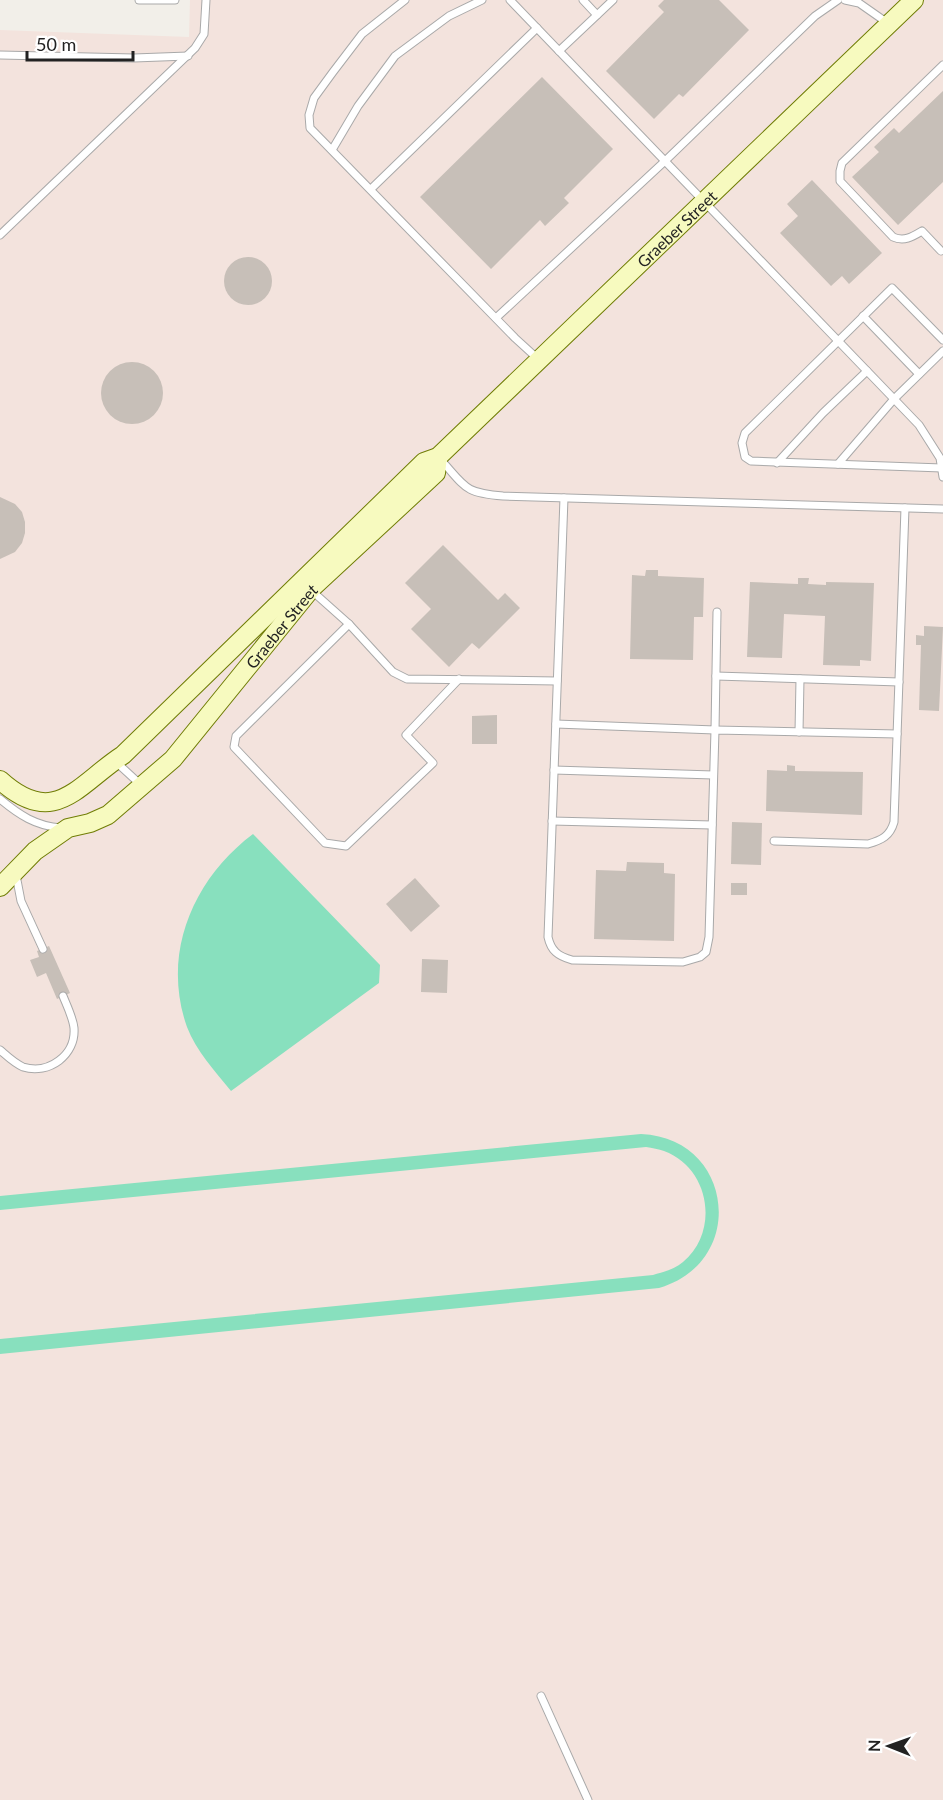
<svg xmlns="http://www.w3.org/2000/svg" width="943" height="1800" font-family="Lato,sans-serif">
	<style>
		.military { fill: #f3e3dd }
		.pitch { fill: #88e0be }
		.building { fill: #c7bfb8 }
		.lines { fill: none; stroke-linecap: round; stroke-linejoin: round }
		.lane-casing { stroke: #a9a9a9; stroke-width: 9 }
		.secondary-casing { stroke: #707d05; stroke-width: 20 }
		.lane { stroke: #fff; stroke-width: 7 }
		.secondary { stroke: #f7fabf; stroke-width: 18 }
		.labels { text-anchor: middle; dominant-baseline: central; stroke-width: 4.5; stroke-linejoin: round; paint-order: stroke }
		.street-label { font-size: 16px; fill: #222; stroke: #fff }
	</style>
	<rect width="100%" height="100%" fill="#f2efe9"/>
	<path class="military" d="M190,0h753v1800h-943v-1770l189,7z"/>
	<g class="pitch">
		<path d="M253,834l127,131 -1,18 -148,108c-16,-20 -35,-40 -44,-64 -26,-73 6,-148 66,-193z"/>
		<path d="M641,1134c93,4 107,128 18,154l-659,66v-15l653,-64c10,-3 22,-6 30,-13 37,-31 27,-94 -19,-111 -5,-2 -12,-3 -18,-4l-646,63v-14z"/>
	</g>
	<g class="building">
		<path d="M664,0h55l30,30 -66,67 -4,-3 -25,25 -48,-48 58,-59 -6,-6z"/>
		<path d="M542,77l71,72 -49,49 5,5 -24,23 -5,-6 -49,49 -71,-72z"/>
		<path d="M943,91v91l-45,43 -46,-48 27,-25 -5,-5 20,-19 5,5z"/>
		<path d="M812,180l70,73 -33,31 -7,-8 -11,10 -51,-53 18,-17 -11,-12z"/>
		<circle cx="248" cy="281" r="24"/>
		<circle cx="132" cy="393" r="31"/>
		<path d="M0,497l15,7 7,8 3,10v11l-3,10 -7,9 -15,7z"/>
		<path d="M443,545l55,55 7,-7 15,15 -41,41 -7,-6 -23,24 -38,-38 20,-20 -26,-26z"/>
		<path d="M646,570h12v6l46,2 -1,39h-9l-1,43 -63,-1 2,-84 13,1z"/>
		<path d="M798,578h11l-1,6 18,1v-3l48,1 -3,78 -11,-1v6l-37,-1 2,-49 -41,-2 -2,44 -35,-1 3,-75 48,2z"/>
		<path d="M924,626l19,1 -4,84 -20,-1 2,-65h-5v-10l8,1z"/>
		<path d="M497,715v29h-25v-28z"/>
		<path d="M787,765l8,1v5l68,1 -1,43 -96,-4 1,-41 20,1z"/>
		<path d="M732,822l30,1 -1,42 -30,-1z"/>
		<path d="M627,862l37,1v10l11,1 -1,67 -80,-2 2,-69 30,1z"/>
		<path d="M415,878l25,28 -29,26 -25,-28z"/>
		<rect x="731" y="883" width="16" height="12"/>
		<path d="M49,946l21,47 -13,6 -11,-26 -9,4 -7,-17 9,-3 -2,-6z"/>
		<path d="M422,959l26,1 -1,33 -26,-1z"/>
	</g>
	<g class="lines">
		<g class="lane-casing">
			<g id="lane">
				<path d="M139,0h36"/>
				<path d="M405,0l-43,34 -29,38 -19,26 -5,17 1,13 205,210 23,21"/>
				<path d="M510,0l409,425 21,33 3,19"/>
				<path d="M583,0l14,15"/>
				<path d="M845,0l14,3 30,21"/>
				<path d="M559,51l54,-51"/>
				<path d="M0,55l134,3 54,-2"/>
				<path d="M332,150l26,-44 37,-50 54,-40 33,-16"/>
				<path d="M371,189l166,-161"/>
				<path d="M0,235l195,-187 9,-14 2,-34"/>
				<path d="M941,251l-19,-20c-10,6 -18,11 -29,6l-53,-56v-10l2,-8 101,-98"/>
				<path d="M863,316l56,58"/>
				<path d="M496,318l169,-157 150,-145 23,-16"/>
				<path d="M442,461c24,27 23,32 61,35l440,13"/>
				<path d="M777,463l46,-50 44,-42"/>
				<path d="M838,464l56,-65 49,-48"/>
				<path d="M942,468l-191,-7 -6,-4 -3,-14 3,-10 147,-145 51,52"/>
				<path d="M564,498l-16,439c3,14 10,19 24,23l111,2 17,-5 6,-5 3,-15 6,-207 182,4"/>
				<path d="M312,591l37,33 44,48 14,7 150,2"/>
				<path d="M349,624l-113,112 -2,11 91,96 21,3 87,-83 -27,-28 53,-56"/>
				<path d="M716,676l183,6"/>
				<path d="M556,724l159,6 2,-118"/>
				<path d="M799,732l1,-53"/>
				<path d="M116,762l25,23"/>
				<path d="M554,770l159,5"/>
				<path d="M0,799c19,16 36,27 61,29"/>
				<path d="M552,821l160,4"/>
				<path d="M774,841l94,3c14,-4 22,-8 26,-22l11,-314"/>
				<path d="M16,875l5,26 22,48"/>
				<path d="M0,1050c7,6 14,13 23,17 26,8 53,-12 51,-39 -1,-10 -7,-22 -11,-32"/>
				<path d="M541,1696l47,104"/>
			</g>
		</g>
		<g class="secondary-casing">
			<g id="secondary">
				<path id="s1" d="M0,780c55,50 78,4 123,-25l301,-293 14,-5 476,-457"/>
				<path id="s2" d="M0,887l35,-36 33,-23 22,-5 18,-8 65,-56 138,-170 125,-116 2,-16"/>
			</g>
		</g>
		<use href="#lane" class="lane"/>
		<use href="#secondary" class="secondary"/>
	</g>
	<g class="labels">
		<g class="street-label">
			<text stroke="none"><textPath href="#s1" startOffset="909">Graeber Street</textPath></text>
			<text stroke="none"><textPath href="#s2" startOffset="390">Graeber Street</textPath></text>
		</g>
	</g>
	<g transform="translate(889 1746) rotate(271)" stroke="#ffffff" stroke-width="4.5" paint-order="stroke">
	<path d="M0-4.5L10 22L0 15L-10 22Z" fill="#222222"/>
	<text y="-9" font-size="16" font-weight="bold" text-anchor="middle" fill="#222222">N</text>
	</g>
	<path d="M27 51v9h106v-9" fill="none" stroke="#222222" stroke-width="3"/>
	<text x="36" y="51" font-size="18" fill="#222222" stroke="#ffffff" stroke-width="4.5" paint-order="stroke">50 m</text>
</svg>
